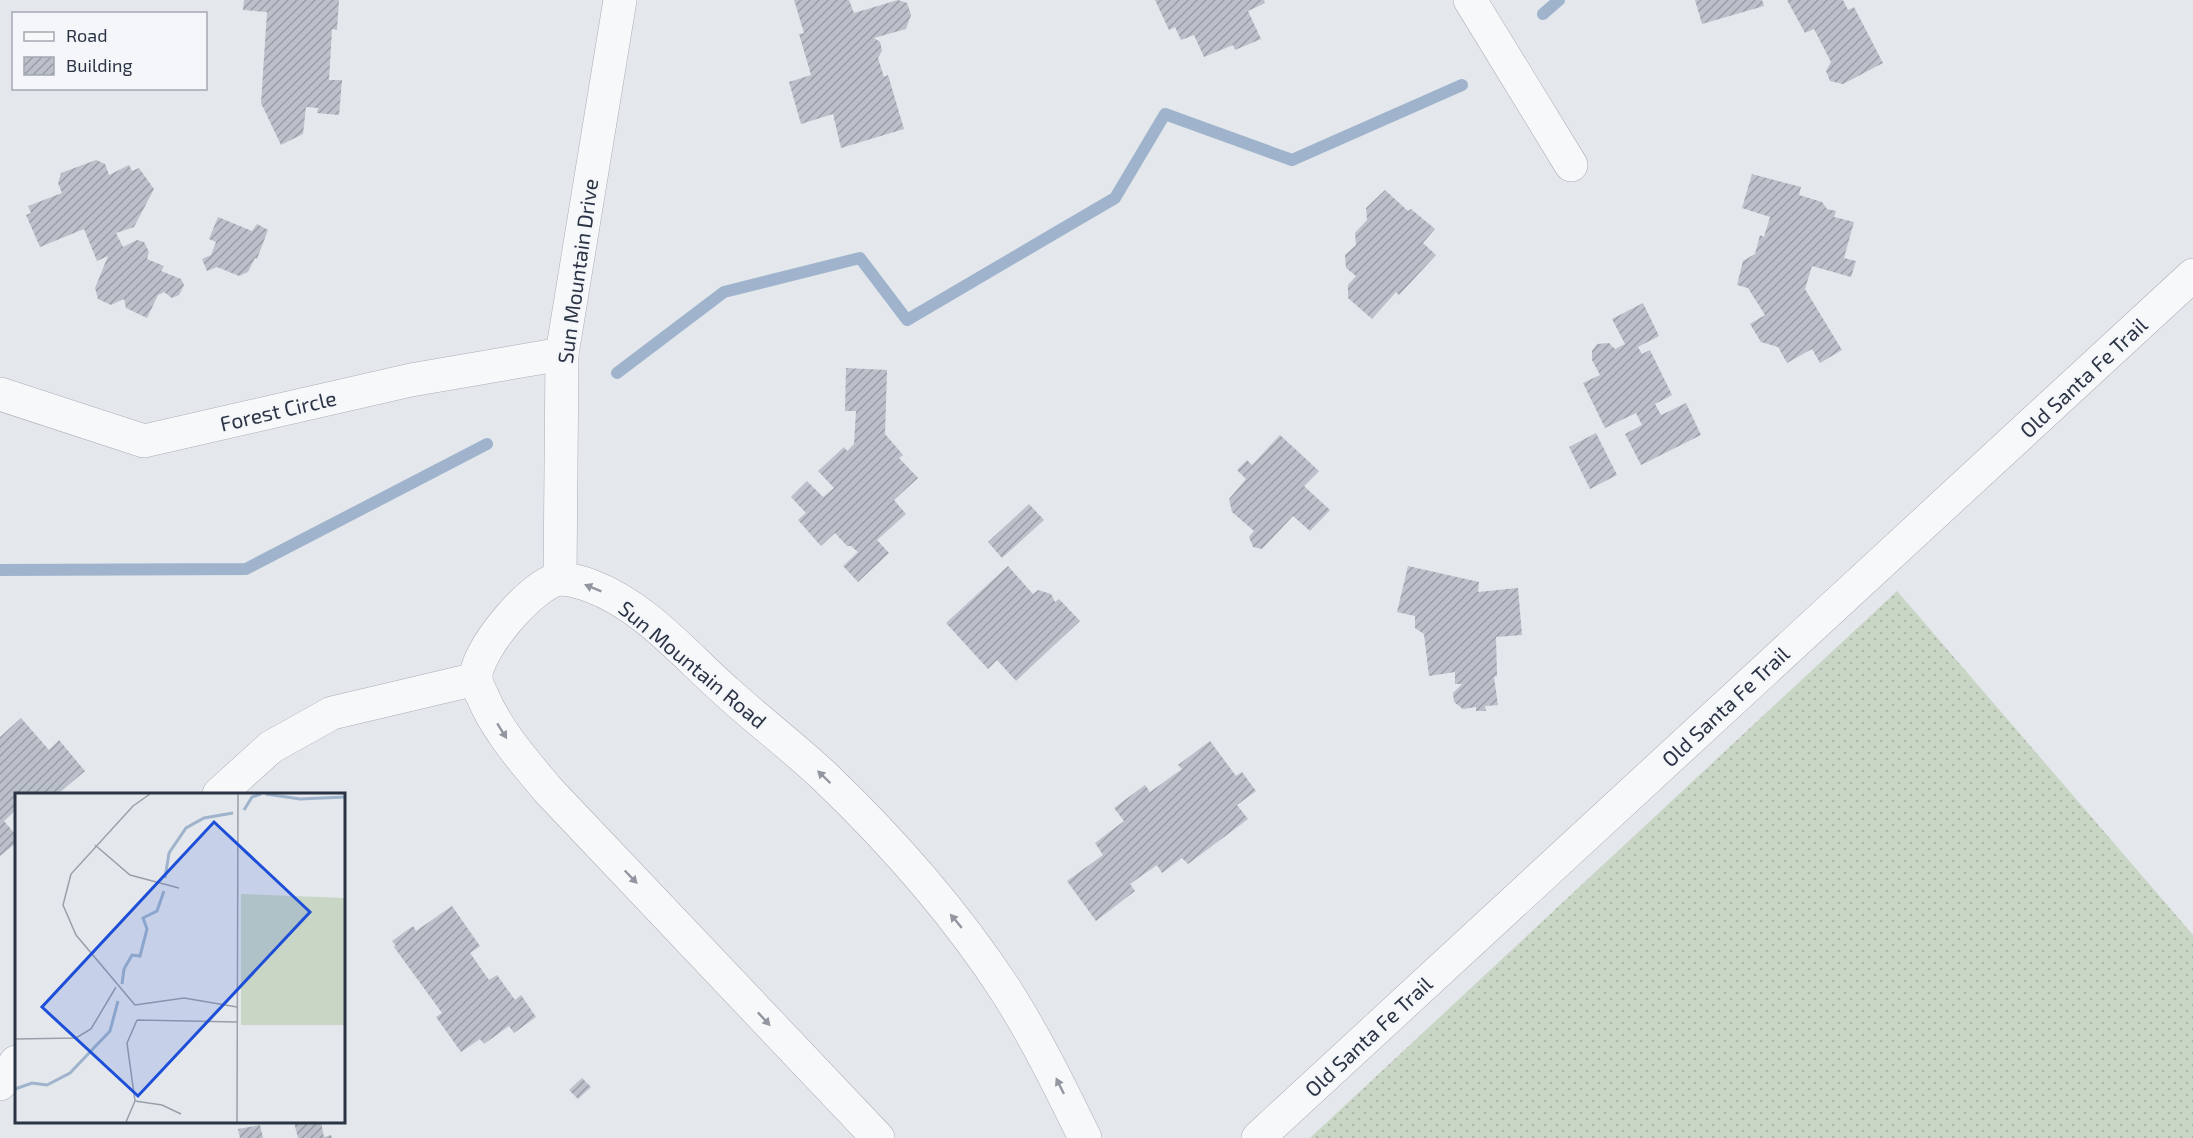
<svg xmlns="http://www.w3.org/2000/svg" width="2193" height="1138" font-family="'Exo 2',sans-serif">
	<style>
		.grass { fill: url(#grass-dots) }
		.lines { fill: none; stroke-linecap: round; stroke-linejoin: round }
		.stream { stroke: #9fb4cc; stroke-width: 12 }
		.building { fill: url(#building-hatch) }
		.minor-casing { stroke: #a9aeb7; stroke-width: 34 }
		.minor { stroke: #f7f8fa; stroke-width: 33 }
		.oneway { fill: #9196a0 }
		.labels { text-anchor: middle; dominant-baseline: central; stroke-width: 4.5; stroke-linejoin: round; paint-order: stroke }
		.street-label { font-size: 21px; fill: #2b3445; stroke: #f4f6f9 }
		.inset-river { fill: none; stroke: #9fb4cc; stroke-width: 3 }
		.inset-road { fill: none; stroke: #9a9fa9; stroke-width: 1.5 }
		.view { fill: #1d4ed8; fill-opacity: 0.15; stroke: #1d4ed8; stroke-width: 3 }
		.inset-edge { fill: none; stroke: #2b3445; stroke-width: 3 }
	</style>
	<defs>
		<pattern id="grass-dots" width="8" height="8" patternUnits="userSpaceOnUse" patternTransform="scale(1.5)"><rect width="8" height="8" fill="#c9d6c5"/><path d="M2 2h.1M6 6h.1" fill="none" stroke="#adb8ab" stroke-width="1.8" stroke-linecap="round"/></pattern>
		<pattern id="building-hatch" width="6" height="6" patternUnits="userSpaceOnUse" patternTransform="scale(1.5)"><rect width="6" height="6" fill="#bbc0ca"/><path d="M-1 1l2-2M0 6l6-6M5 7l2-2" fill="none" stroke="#989da6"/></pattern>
	</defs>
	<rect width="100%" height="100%" fill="#e4e7ec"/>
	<path class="grass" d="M1897,591l296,344v203h-883z"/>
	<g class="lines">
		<g class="stream">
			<path d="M1543,14l16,-14"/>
			<path d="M617,373l107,-81 136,-34 47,62 208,-122 50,-84 127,46 170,-75"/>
			<path d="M0,570l246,-1 241,-125"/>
		</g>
	</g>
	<g class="building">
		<path d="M244,0h95l-2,30 -5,-1 -3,51h13l-3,35 -22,-2 1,-5 -12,-1 -3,27 -22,11 -20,-42 6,-91 -24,-2z"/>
		<path d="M794,0h55l5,13 44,-13 9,3 4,12 -5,14 -32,9 6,4 2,9 -4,7 6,19 4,-2 16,54 -63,19 -8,-34 -32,10 -12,-42 22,-7 -12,-41 5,-1z"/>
		<path d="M1155,0h109l1,3 -17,8 13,28 -26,11 -2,-5 -29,12 -10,-22 -13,5 -6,-13 -6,3z"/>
		<path d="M1695,0h67l2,6 -62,18z"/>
		<path d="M1787,0h56l5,10 6,-3 29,56 -40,21 -13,-3 -4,-10 5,-9 -17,-33 -9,4z"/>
		<path d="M96,160l9,4 4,11 20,-10 3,6 7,-3 15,21 -20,38 -18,6 7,14 14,-7 7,2 5,10 -2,7 17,7 -3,5 20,8 3,6 -5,10 -7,3 -8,-6 -6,3 -11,23 -21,-10 -2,-9 -13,6 -13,-6 -3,-11 13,-32 -11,5 -13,-32 -44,18 -14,-32 5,-2 -3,-7 34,-13 -4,-10 3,-10z"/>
		<path d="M1752,174l49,13 -2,8 23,7 5,7 9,2 -2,6 20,5 -10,36 12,3 -5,16 -39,-11 -7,23 37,61 -22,13 -8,-14 -25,14 -9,-16 -17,-5 -11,-18 15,-9 -17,-27 -11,-3 6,-24 12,-7 5,-19 4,2 6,-20 -28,-9z"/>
		<path d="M1385,190l23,21 3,-2 24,20 -12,14 13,12 -37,40 -3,-3 -24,27 -24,-21v-13l8,-9 -10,-8 -1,-13 11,-10 -1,-12 12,-13 -1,-12z"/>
		<path d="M218,217l34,14 5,-7 11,6 -11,29 -2,-1 -7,14 -9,4 -22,-9 -10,4 -5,-12 9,-4 5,-13 -7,-3z"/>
		<path d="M1643,303l16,33 -21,11 4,7 8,-4 22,45 -17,9 6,11 25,-12 15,32 -60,30 -16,-31 17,-9 -6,-12 -31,15 -22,-45 17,-8 -8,-15v-9l5,-7 12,-1 6,6 10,-5 -13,-25z"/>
		<path d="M846,368l41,2 -2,64 18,21 -4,3 19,20 -24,22 12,14 -29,26 12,13 -31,29 -15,-16 15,-14 -7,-6h-4l-12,-13 -14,13 -23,-26 8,-7 -15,-16 16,-16 16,16 11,-9 -16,-17 26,-24 3,4 7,-7 2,-33h-11z"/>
		<path d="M1596,433l21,42 -27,14 -21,-42z"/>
		<path d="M1280,435l39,36 -15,15 26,24 -20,21 -17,-15 -31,33 -9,-2 -4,-10 5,-6 -22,-19 -3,-13 17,-20 -9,-9 10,-10 5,5z"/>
		<path d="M1029,504l15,16 -42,38 -14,-16z"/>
		<path d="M1008,566l25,28 5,-4 13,4 4,8 4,-3 21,22 -64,60 -19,-21 -9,9 -42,-46z"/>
		<path d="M1408,566l71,16 -1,10 40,-4 4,47 -26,2 1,39 -3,1 4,28 -13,1 1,5h-10v-4l-13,2 -9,-7 -1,-9 9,-9h-7v-12l-26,4 -5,-42 -9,-6v-12l-18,-4z"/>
		<path d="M21,718l28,32 10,-10 26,31 -27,23h-42v16l-12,11 12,14v8l-16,13v-119z"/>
		<path d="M1210,741l26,35 6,-4 14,19 -19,14 11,14 -60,45 -6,-6 -20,15 -5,-8 -27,19 5,7 -39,30 -29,-40 36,-26 -8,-12 29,-22 -10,-13 31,-23 5,7 32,-23 -4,-4z"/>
		<path d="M452,906l28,40 -10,7 19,27 8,-5 18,25 6,-5 15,22 -22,16 -5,-7 -25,18 -4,-5 -19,13 -25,-35 6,-4 -48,-66 2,-1 -4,-5 21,-15 3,5z"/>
		<path d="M582,1078l9,9 -13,12 -9,-9z"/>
		<path d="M294,1122h27l3,15 7,-2 1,3h-34z"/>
		<path d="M260,1125l3,13h-23l-2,-9z"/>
	</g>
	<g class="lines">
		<g class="minor-casing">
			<g id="minor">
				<path d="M1470,0l101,165"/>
				<path d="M0,394l144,47 267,-61 151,-26"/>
				<path d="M560,579l2,-225 58,-354"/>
				<path d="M219,794l52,-47 61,-34 144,-34"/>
				<path d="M0,1084l16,-22"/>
				<path d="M878,1138l-330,-348c-25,-30 -51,-59 -66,-95 -2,-4 -5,-10 -6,-15 -3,-27 57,-98 84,-101 9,0 24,4 31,7 54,20 95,70 137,107 31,28 65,54 96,83 68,65 133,139 184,218 29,46 53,95 77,144"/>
				<path d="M1258,1138l935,-863"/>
			</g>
		</g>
		<use href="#minor" class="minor"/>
	</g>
	<defs><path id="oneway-solid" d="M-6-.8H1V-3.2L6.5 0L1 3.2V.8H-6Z" transform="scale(1.5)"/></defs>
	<g class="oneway">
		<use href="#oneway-solid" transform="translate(593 588) rotate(-158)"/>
		<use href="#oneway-solid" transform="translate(502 731) rotate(58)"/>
		<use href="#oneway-solid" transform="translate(824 777) rotate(-136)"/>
		<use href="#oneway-solid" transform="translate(631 877) rotate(46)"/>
		<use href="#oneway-solid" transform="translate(956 921) rotate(-130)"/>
		<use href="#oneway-solid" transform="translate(764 1019) rotate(47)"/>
		<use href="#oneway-solid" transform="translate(1060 1086) rotate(-116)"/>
	</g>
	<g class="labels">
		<g class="street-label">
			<text transform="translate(577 271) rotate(-82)">Sun Mountain Drive</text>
			<text transform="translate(2083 377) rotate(-43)">Old Santa Fe Trail</text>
			<text transform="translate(278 410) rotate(-13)">Forest Circle</text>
			<text transform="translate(693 664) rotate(40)">Sun Mountain Road</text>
			<text transform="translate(1725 706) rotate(-43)">Old Santa Fe Trail</text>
			<text transform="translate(1368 1036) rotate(-43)">Old Santa Fe Trail</text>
		</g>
	</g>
	<g transform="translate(15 793)">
		<rect width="330" height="330" fill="#e4e7ec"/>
		<path d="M226,101l104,4v127h-104z" fill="#c9d6c5"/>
		<path class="inset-river" d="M251,1l34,5 45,-2M229,17l8,-13 9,-3M150,85l4,-25 17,-25 18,-10 29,-5M107,191l2,-15 8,-14 8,1 7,-27 -4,-11 14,-7 7,-20M0,296l17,-6 15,2 23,-12 40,-42 8,-30"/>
		<path class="inset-road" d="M80,52l35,30 49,13M120,212l-59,-70 -13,-30 8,-31 62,-68 17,-12M120,212l49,-7 53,9M122,227l100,2M0,246l61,-1 15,-9 25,-42M120,308l27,4 19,9M111,329l9,-21 -8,-58 10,-23M222,329l1,-328"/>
		<path class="view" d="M199,29l96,90 -172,184 -96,-89z"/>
		<rect width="330" height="330" class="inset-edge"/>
	</g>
	<rect x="12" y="12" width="195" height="78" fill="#f4f6f9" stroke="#a4a8b1" stroke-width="1.5"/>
	<rect x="24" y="32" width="30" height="9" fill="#f7f8fa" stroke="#a4a8b1" stroke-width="1.5"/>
	<text x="66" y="42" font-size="18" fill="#2b3445">Road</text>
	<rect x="24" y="57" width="30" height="18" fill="url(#building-hatch)" stroke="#a4a8b1" stroke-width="1.5"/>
	<text x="66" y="72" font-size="18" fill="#2b3445">Building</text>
</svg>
